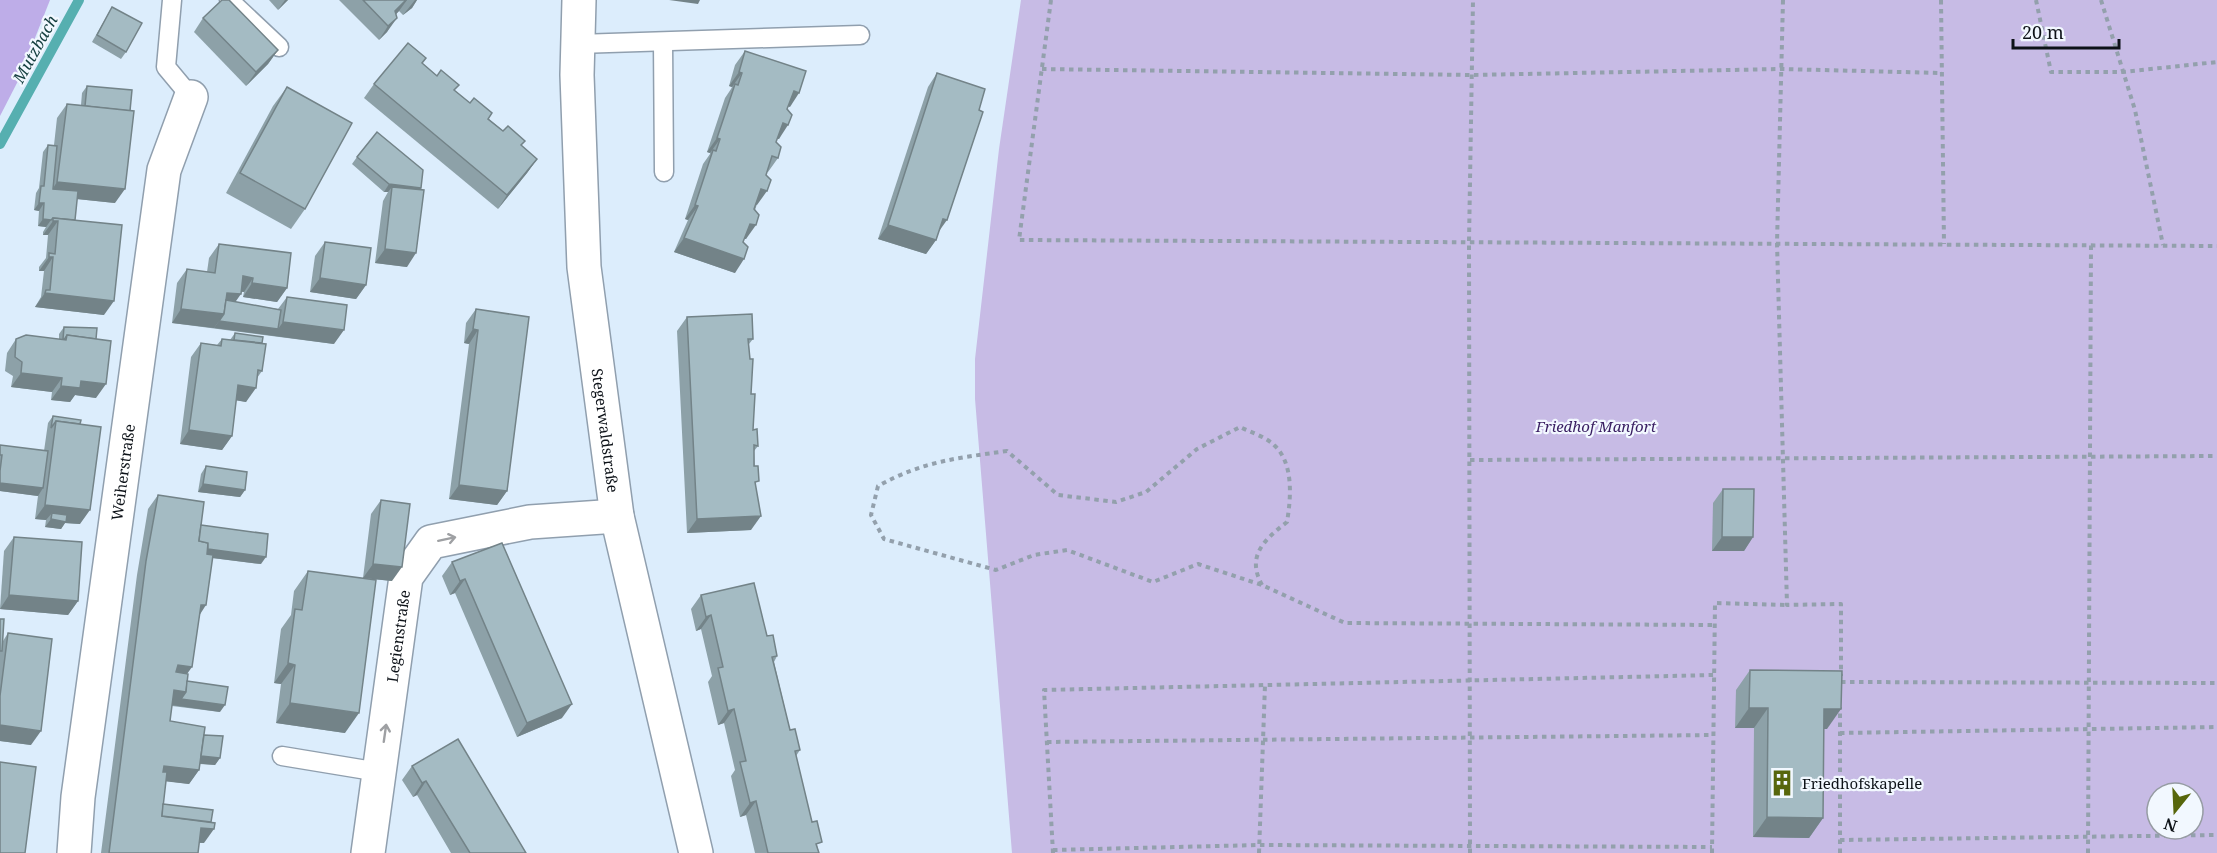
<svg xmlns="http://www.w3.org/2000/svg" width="2217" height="853" font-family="'Noto Serif',serif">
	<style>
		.green { fill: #c7bbe5; fill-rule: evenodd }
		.forest { fill: #beade8 }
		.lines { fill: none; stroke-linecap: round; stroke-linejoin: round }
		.stream { stroke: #56afb0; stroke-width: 10 }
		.service-casing { stroke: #909fae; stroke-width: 21 }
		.minor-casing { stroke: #909fae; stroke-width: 36 }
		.path { stroke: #93a0ac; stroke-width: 4; stroke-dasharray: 4.5 4.5; stroke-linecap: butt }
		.service { stroke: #fff; stroke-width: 18 }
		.minor { stroke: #fff; stroke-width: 33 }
		.wall { fill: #8da1a8 }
		.shaded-wall { fill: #738388 }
		.building { fill: #a4bbc3; stroke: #738388; stroke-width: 1.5 }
		.oneway { stroke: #9ea0a3 }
		.labels { text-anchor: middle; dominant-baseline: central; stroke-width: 4.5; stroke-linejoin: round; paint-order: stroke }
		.park-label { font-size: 15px; font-style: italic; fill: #381d61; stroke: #f2f8ff }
		.street-label { font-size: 15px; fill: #0d1218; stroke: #f2f8ff }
		.poi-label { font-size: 15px; fill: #0d1218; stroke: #f2f8ff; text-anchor: start }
		.water-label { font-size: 16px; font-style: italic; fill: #133d3e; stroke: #f2f8ff }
	</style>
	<rect width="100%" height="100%" fill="#dcedfc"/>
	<path class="green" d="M1021,0h1196v853h-1205l-37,-454v-40l24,-210zM2157,793h36v36h-36z"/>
	<path class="forest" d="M0,0h50l-32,81 -18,35z"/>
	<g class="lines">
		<path class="stream" d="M0,144l79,-144"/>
		<g class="service-casing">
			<g id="service">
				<path d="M172,0l-6,67 25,30"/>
				<path d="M229,0l50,47"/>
				<path d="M663,42l1,130"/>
				<path d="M578,44l282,-9"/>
				<path d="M282,756l97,16"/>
			</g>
		</g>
		<g class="minor-casing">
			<g id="minor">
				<path id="s1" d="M579,0l-2,75 7,192 33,249 79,337"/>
				<path id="s2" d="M74,853l4,-56 86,-627 27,-73"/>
				<path id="s3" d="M368,853l38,-276 25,-35 99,-20 87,-6"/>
			</g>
		</g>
		<g class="path">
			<path d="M1051,0l-32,240 1198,6"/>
			<path d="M1783,0l-6,243 10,362 54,-1v72"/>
			<path d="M1941,0l3,244"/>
			<path d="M2036,0l15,72h72l94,-10"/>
			<path d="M2101,0l34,110 28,135"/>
			<path d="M1042,69l430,6 309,-6 161,4"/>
			<path d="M1470,460l747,-4"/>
			<path d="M1262,585c-16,-29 2,-45 25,-63 4,-24 7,-59 -13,-77 -8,-8 -24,-13 -34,-18l-43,22 -51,43 -30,10 -58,-7 -51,-44c-49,7 -84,10 -129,35l-7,29 13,24 112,31 38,-15 33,-5 86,32 45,-18 64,21 83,38 370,2"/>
			<path d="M1841,682l376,1"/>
			<path d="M1840,733l377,-6"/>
			<path d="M1047,742l666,-7"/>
			<path d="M1840,840l377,-5"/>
			<path d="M1053,850l206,-5 453,2"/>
			<path d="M1053,853l-9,-163 670,-15"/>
			<path d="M1259,853l6,-168"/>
			<path d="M1470,853l-1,-611 4,-242"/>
			<path d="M1712,853l3,-250 72,2"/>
			<path d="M1840,853v-146"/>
			<path d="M2088,853l3,-608"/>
		</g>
		<use href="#service" class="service"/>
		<use href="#minor" class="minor"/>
	</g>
	<g class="wall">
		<path d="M269,0h19l-10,10z"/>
		<path d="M339,0h78l-5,8 -9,7 -4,-4 -3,3 -9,18 -8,8z"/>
		<path d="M112,7l14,45 -5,7 -29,-17z"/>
		<path d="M203,18l75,32 -10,14 -22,22 -52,-54z"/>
		<path d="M745,51l45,56 -2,-1 -9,33h-2l-1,3 2,16 -10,14h-1l-21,67h-2l-9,34 -61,-21 14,-32 -3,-1 18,-55 7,-10v-1l-3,-1 18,-54 6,-9 1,-2 -3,-1 6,-21z"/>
		<path d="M422,63l115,96 -10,14 -29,36 -134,-111 10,-14z"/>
		<path d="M937,73l1,160 -2,7 -10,14 -48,-15 50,-152z"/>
		<path d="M87,86l28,117 -38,-4 -2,21 29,95 -69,-8 6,-10 3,-26h-5v-4l7,-9 2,-23h-5v-3l3,-5 -8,-1 1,-15 -5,-1 2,-17 3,-5 4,-36 5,-7h6l3,-27 10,-14 14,1 1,-12z"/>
		<path d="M287,87l18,122 -14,20 -65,-36 47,-87z"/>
		<path d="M357,157l64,31 -14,79 -32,-4 8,-62 5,-9h-4l-32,-28z"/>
		<path d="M325,242l41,43 -10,14 -46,-7 5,-36z"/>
		<path d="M219,244l68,44 -10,14 -34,-5 1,-5h-3l-6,10 43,7 9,-12 47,47 -162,-21 5,-40 10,-14 20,3 2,-14z"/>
		<path d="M476,309l31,182 -10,14 -48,-6 20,-155 -5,-1 2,-20z"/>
		<path d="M687,317l66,22 -4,5 2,50 2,36 5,16 -4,5 2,35 -5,44 -64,3 -10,-202z"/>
		<path d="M64,327l32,12v59l-21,-3 -5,7 -19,-2 1,-8 -41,-5 2,-11 -8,-5 2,-18 9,-14h43v-5z"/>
		<path d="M235,333l27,10v28l-5,7 -11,24 -10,-2 -4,36 -10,14 -42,-6 11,-87 10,-14 16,2 5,-6 8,1z"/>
		<path d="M53,416l27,8v100l-15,-1 -4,6 -16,-2 1,-7 -11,-1 3,-23 -38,-5v-46l44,6 4,-28z"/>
		<path d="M206,466l39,24 -5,7 -42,-5 3,-18z"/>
		<path d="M1723,489l30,48 -9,14h-32l1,-48z"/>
		<path d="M158,495l43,30 60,39 -49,-6 -25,116v7l33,31 -48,-6 -2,15 34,14 16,23 -5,7 -15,-1 -1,6 -10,14 -23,-3 -3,22 41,40h-5l-1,10h-97l36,-278 11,-66z"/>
		<path d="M381,500l11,81 -29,-3 8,-64z"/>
		<path d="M14,537l64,64 -10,14 -68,-6 4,-58z"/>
		<path d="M502,543l60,175 -45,19 -62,-144 -5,2 -8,-19 10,-14z"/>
		<path d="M308,571l37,162 -69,-10 5,-39 -7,-1 7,-54 10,-14 3,-24z"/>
		<path d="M701,595l66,41 10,20 -3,6 16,68 10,20 -4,6 23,97h-64l-9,-38 -6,2 -9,-41 4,-6 -11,-47 -6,2 -10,-43 4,-6 -11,-47 -5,2 -5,-22z"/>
		<path d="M0,619l3,22 5,-8 23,112 -31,-4z"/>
		<path d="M1750,670l77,59h-3l-1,89 -14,20 -56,-1 1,-109h-19l1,-38z"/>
		<path d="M412,766l114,87h-75l-34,-58 -4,2 -11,-17z"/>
	</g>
	<g class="shaded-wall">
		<path d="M285,0h3l-10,10z"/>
		<path d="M406,0h1l-8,11 -13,14 9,-14z"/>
		<path d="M415,0h2l-5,8 -9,7z"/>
		<path d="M669,0h31l-2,4z"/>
		<path d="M397,18l-10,14 -8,8 9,-14z"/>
		<path d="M278,50l-10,14 -22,22 10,-14z"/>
		<path d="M739,72l3,1 -10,14 -3,-1z"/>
		<path d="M794,91l5,2 -9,14 -6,-2z"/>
		<path d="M783,123l5,2 -9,14 -6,-2z"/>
		<path d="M717,138l3,1 -10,14 -3,-1z"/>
		<path d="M537,159l-10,14 -29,36 9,-14z"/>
		<path d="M57,182l68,7 -10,14 -67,-7z"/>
		<path d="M389,184l32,4 -5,8 -24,-9 -4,5h-4z"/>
		<path d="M761,189l6,2 -10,14 -6,-2z"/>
		<path d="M39,203h5l-5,8 -5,-1z"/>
		<path d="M695,205l3,1 -10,14 -3,-1z"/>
		<path d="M43,219l8,1 -5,7 -8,-1z"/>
		<path d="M943,219l4,1 -10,14z"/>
		<path d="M53,221h5l-10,14h-5z"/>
		<path d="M750,224l6,1 -10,14 -6,-1z"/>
		<path d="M888,225l48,15 -10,14 -48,-15z"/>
		<path d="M684,238l60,21 -9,14 -61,-21z"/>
		<path d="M385,249l31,4 -9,14 -32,-4z"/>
		<path d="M49,257h4l-9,14h-5z"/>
		<path d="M243,276l10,2 -9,14 -11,-2z"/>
		<path d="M320,278l46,7 -10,14 -46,-7z"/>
		<path d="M252,283l35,5 -10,14 -34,-5z"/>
		<path d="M45,293l69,8 -10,14 -69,-8z"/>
		<path d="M227,293l14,1 -10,14 -10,-1z"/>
		<path d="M181,309l43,5 -10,14 -42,-5z"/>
		<path d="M219,321l59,8 5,-7 61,8 -10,14 -120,-16z"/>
		<path d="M473,329l5,1 -9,14 -5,-1z"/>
		<path d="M21,373l41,5 -10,14 -41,-5z"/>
		<path d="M81,381l25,3 -10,14 -21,-3 -5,7 -19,-2 10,-14z"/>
		<path d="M238,385l18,3 -10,14 -18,-3z"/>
		<path d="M189,430l43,6 -10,14 -42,-6z"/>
		<path d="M0,483l43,5 -5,8 -38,-5z"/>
		<path d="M203,484l42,6 -5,7 -42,-5z"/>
		<path d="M459,485l48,6 -10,14 -48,-6z"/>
		<path d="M45,505l45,5 -10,14 -15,-1 -4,6 -16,-2 6,-8 1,-6 -6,7 -11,-1z"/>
		<path d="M761,516l-10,14 -64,3 10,-14z"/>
		<path d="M1722,537h31l-9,14h-32z"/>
		<path d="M194,547l72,10 -5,7 -72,-9z"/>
		<path d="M373,564l29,3 -10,14 -29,-3z"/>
		<path d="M465,579l-10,14 -5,2 10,-14z"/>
		<path d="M9,595l69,6 -10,14 -68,-6z"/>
		<path d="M201,605h5l-9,14z"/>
		<path d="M711,615l-10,14 -5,2 10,-14z"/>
		<path d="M288,663l7,2 -14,19 -7,-1z"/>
		<path d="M178,665l14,2 -10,14 -14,-2z"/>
		<path d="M174,690l12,2 39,13 -5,7 -56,-8z"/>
		<path d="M290,703l69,10 -14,20 -69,-10z"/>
		<path d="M572,704l-10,14 -45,19 10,-14z"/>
		<path d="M1749,708h19l-14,20h-19z"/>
		<path d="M734,709l-10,14 -6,2 10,-14z"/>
		<path d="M1824,709h17l-14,20h-17z"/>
		<path d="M0,725l41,6 -10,14 -31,-4z"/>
		<path d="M197,755l23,3 -5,7 -23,-2z"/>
		<path d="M164,766l35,4 -10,14 -35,-4z"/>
		<path d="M426,781l-9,14 -4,2 9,-14z"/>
		<path d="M756,801l-10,14 -6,2 10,-14z"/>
		<path d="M1767,817l56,1 -14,20 -56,-1z"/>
		<path d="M201,828l13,1 -10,14 -13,-1z"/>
	</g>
	<g class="building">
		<path d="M222,0h7l49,50 -22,22 -53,-54z"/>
		<path d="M363,0h43l-11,11 2,7 -9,8z"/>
		<path d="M112,7l30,16 -16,29 -29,-17z"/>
		<path d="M408,43l18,15 -4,5 15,13 4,-6 18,15 -5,5 16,13 4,-5 18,15 -4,6 15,12 5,-5 17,15 -4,4 16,14 -30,36 -133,-111z"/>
		<path d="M745,51l61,20 -7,22 -5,-2 -7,18 5,6 -4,10 -5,-2 -7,19 5,5 -3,11 -6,-2 -6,19 5,5 -4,11 -6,-2 -7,20 5,6 -3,10 -6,-1 -7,18 5,5 -4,12 -60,-21 14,-32 -3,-1 18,-55 3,1 4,-12 -3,-1 18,-54 3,1 4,-12 -3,-1z"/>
		<path d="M937,73l48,16 -6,21 4,2 -36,108 -4,-1 -7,21 -48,-15z"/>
		<path d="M87,86l45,4 -2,21 -45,-5z"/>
		<path d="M287,87l65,36 -47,86 -65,-36z"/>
		<path d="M67,104l67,7 -9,78 -68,-7z"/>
		<path d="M377,132l46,38 -2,18 -32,-4 -32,-27z"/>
		<path d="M48,145l9,1 -4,43 25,2 -3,29 -22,-2 -2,2 -8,-1 1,-16h-5l2,-17h3z"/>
		<path d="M392,187l32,3 -8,63 -31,-4z"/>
		<path d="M53,218l69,7 -8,76 -69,-8 1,-3h4l3,-33h-4v-4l6,1 3,-33h-5z"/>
		<path d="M325,242l46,6 -5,37 -46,-7z"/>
		<path d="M219,244l72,9 -4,35 -35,-5 1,-5 -10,-2 -2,18 -14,-1 -3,21 -43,-5 6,-40 28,4z"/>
		<path d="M287,297l60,8 -3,25 -61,-8z"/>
		<path d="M226,300l55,10 -3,19 -59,-8 5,-7z"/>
		<path d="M476,309l53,8 -22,174 -48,-6 19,-155 -5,-1z"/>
		<path d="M752,314l1,25h-5l2,20h3l-2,35h4l-2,36 4,-1 1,17 -4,-1v21h4l1,15 -4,1 6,34 -64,3 -10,-202z"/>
		<path d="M64,327l33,1 -1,11 -29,-4 -3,5 -1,-1z"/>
		<path d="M235,333l28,4 -1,6 -28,-3z"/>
		<path d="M26,335l40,5 1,-5 44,6 -5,43 -25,-3 -1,7 -19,-2 1,-8 -41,-5 1,-11 -7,-5 1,-18z"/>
		<path d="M222,339l44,5 -4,27 -4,-1 -2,18 -18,-3 -6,51 -43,-6 12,-87 20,3z"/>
		<path d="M53,416l28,4 -1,4 -24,-3 -5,7z"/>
		<path d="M56,421l45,6 -11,83 -45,-5z"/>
		<path d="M0,445l48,6 -5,37 -43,-5v-12l2,-16h-2z"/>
		<path d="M206,466l41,6 -2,18 -42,-6z"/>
		<path d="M1723,489h31l-1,48h-31z"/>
		<path d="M158,495l46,7 -5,39 9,2 -1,11 6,1 -7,50h-5l-9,62 -14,-2 -2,7 12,2 -2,18 -12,-2 -4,31 35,6 -6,43 -35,-4 -1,6h4l-5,44 53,7 -1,6 -13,-1 -3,25h-89l37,-292z"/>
		<path d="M381,500l29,4 -8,63 -29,-3z"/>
		<path d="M52,513l15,2 -1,7 -15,-3z"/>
		<path d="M201,525l67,9 -2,23 -58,-8v-6l-9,-2z"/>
		<path d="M14,537l68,5 -4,59 -69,-6z"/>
		<path d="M502,543l70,161 -45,19 -62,-144 -5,2 -8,-19z"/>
		<path d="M308,571l68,9 -17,133 -69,-10 5,-38 -7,-2 7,-54 7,1z"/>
		<path d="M754,583l13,53 6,-1 4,21 -5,1 5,20 13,53 5,-1 5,21 -5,1 17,71 5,-1 5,21 -6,2 3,9h-51l-12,-52 -6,2 -10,-41 6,-1 -12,-52 -6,2 -10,-43 5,-1 -12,-52 -5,2 -5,-22z"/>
		<path d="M0,619h4l-2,32h-2z"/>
		<path d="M8,633l44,6 -11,92 -41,-6v-29z"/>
		<path d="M1750,670l92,1 -1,38h-17l-1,109 -56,-1 1,-109h-19z"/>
		<path d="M187,681l41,6 -3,18 -44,-6 5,-7z"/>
		<path d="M204,735l19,1 -3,22 -19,-2z"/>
		<path d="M458,739l68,114h-56l-44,-72 -4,2 -10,-17z"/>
		<path d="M0,762l36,5 -11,86h-25z"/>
		<path d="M163,804l50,6 -2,12 -49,-6z"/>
	</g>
	<defs><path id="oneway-shaft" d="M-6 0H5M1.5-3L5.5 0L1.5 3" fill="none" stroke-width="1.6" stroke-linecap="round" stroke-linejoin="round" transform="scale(1.5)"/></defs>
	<g class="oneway">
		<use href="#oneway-shaft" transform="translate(447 539) rotate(-12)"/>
		<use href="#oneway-shaft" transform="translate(385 733) rotate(-82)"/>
	</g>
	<defs>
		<g id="building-bare" transform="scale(2.07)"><path d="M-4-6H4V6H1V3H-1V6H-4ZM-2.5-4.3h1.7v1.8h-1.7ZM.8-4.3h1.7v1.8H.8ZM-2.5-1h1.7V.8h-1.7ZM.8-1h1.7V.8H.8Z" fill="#57660c" stroke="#f2f8ff" stroke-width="2.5" paint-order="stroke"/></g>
	</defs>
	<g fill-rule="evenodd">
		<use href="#building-bare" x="1782" y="783"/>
	</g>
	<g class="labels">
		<g class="park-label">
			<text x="1596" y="426">Friedhof Manfort</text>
		</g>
		<g class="street-label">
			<text stroke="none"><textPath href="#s1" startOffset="432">Stegerwaldstraße</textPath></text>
			<text stroke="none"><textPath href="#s2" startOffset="384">Weiherstraße</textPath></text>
			<text stroke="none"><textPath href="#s3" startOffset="219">Legienstraße</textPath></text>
		</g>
		<g class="poi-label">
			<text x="1802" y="783">Friedhofskapelle</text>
		</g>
		<g class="water-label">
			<text transform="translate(35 49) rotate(-61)">Mutzbach</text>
		</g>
	</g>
	<g transform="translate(2175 811) rotate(198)"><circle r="28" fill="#f2f8ff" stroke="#969ca3" stroke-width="1.5"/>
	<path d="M0-4.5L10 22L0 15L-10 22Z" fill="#57660c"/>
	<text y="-9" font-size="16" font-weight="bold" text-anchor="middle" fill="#0d1218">N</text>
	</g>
	<path d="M2013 39v9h106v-9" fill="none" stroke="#0d1218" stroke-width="3"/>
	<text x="2022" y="39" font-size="18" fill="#0d1218" stroke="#f2f8ff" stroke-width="4.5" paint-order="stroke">20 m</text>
</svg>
